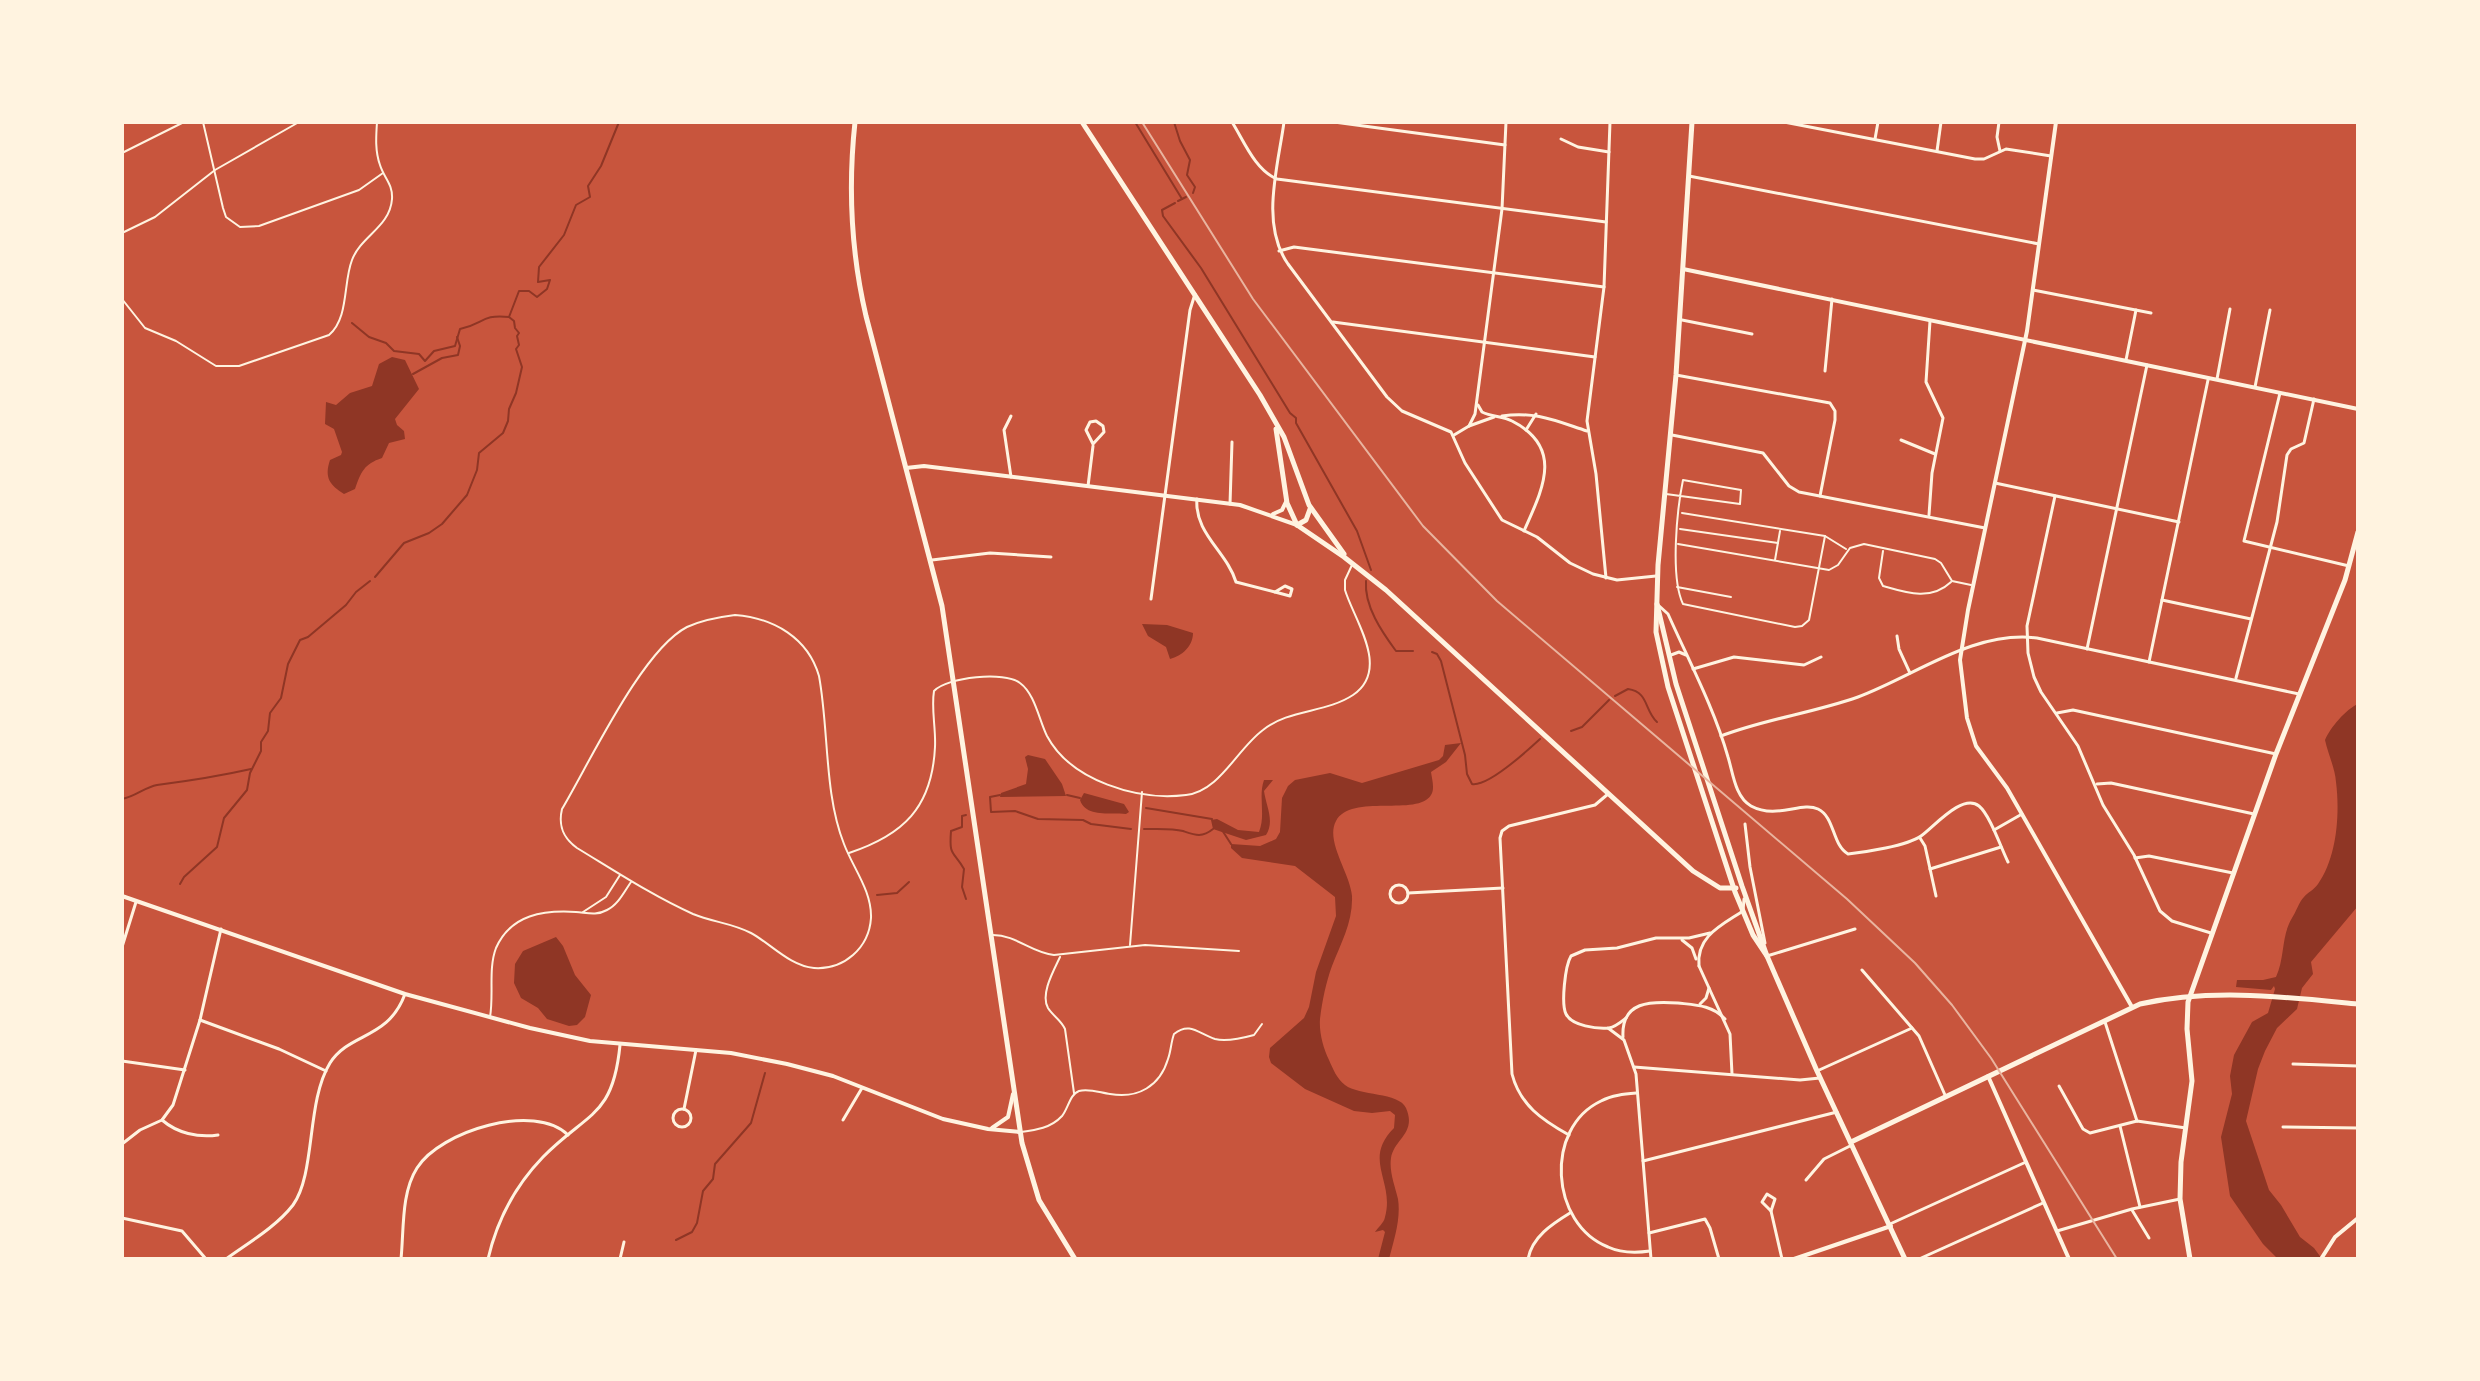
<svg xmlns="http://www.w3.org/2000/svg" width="2480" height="1381" font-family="'Source Sans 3',sans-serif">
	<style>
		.water { fill: #8f3625 }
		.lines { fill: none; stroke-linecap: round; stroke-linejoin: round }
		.stream { stroke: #8f3625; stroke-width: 2 }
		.service { stroke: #fff3e0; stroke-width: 2 }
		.minor { stroke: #fff3e0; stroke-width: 3 }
		.tertiary { stroke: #fff3e0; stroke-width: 4 }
		.secondary { stroke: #fff3e0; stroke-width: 5 }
		.primary { stroke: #fff3e0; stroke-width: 5 }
		.rail { stroke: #e9b49f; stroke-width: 2 }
	</style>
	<rect width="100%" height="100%" fill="#c8553d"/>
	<g class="water">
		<path d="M392,357l13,3 14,29 -24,30 2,6 7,6 1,8 -16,4 -7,15c-18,6 -21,14 -27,31l-11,5c-14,-9 -20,-16 -14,-34l11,-5 1,-3 -8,-23 -9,-5 1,-22 10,3 14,-12 22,-7 7,-22z"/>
		<path d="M1142,624l25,1 26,8c0,13 -11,23 -23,26l-4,-12 -18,-11z"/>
		<path d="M2358,704v202l-47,56 2,12 -11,14 -5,21 -20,19 -12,23 -7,18 -12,52 23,69 12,15 19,32 14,11 8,11h-44l-15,-15 -33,-48 -9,-59 11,-43 -2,-18 4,-21 18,-33 16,-9 7,-24 -1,-3 -3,4 -35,-3 1,-7h26l13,-3c9,-19 5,-41 16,-59 4,-6 7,-16 12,-21 4,-5 10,-7 14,-13 19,-27 22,-70 18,-102 -1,-14 -8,-28 -11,-42 5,-12 21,-31 33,-36z"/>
		<path d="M1461,743l-15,19 -15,10c1,7 4,17 0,23 -13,22 -80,-2 -95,26 -11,20 14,52 16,75 1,26 -11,47 -20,70 -6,16 -10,36 -12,53 -1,13 3,29 9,41 4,9 8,19 16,25 14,11 54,7 61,23 11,25 -12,31 -15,50 -2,14 4,28 7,41 3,20 -4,41 -9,60h-11l7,-27 -2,-2 -8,2c3,-5 9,-9 10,-15 10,-36 -23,-57 9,-89l1,-13 -5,-4 -18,2 -18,-2 -49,-22 -34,-26 -2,-6 1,-9 34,-30 5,-11 7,-35 20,-56 -1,-19 -40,-31 -53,-8 -11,-10v-4l29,2 16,-7 4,-7 2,-34 6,-12 7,-6 35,-7 32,10 77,-23 4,-4 2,-11z"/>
		<path d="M1028,755l17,4 17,25 4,12 -66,1 1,-4 25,-9 2,-15 -3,-12z"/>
		<path d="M1264,780h9l-9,11c2,15 11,30 2,44l-20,5 -33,-11 -2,-9 6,-1 21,11 21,2c7,-17 -1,-35 5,-52z"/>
		<path d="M1084,793l40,11 5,8 -3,2c-16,-2 -40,4 -46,-14z"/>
		<path d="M556,937l7,9 12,29 16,20 -6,22 -8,8 -8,1 -22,-7 -9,-11 -17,-10 -7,-15 1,-19 8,-13z"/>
	</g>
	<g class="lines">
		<g class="stream">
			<path d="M1135,122l47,77"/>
			<path d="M1174,122l6,19 10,19 -3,15 8,12 -2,6"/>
			<path d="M1178,201l8,-4"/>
			<path d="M1175,203l-13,7 1,6 38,52 89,145 6,5v5l61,108 14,39"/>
			<path d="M352,323l17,14 17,6 8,8 25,3 6,7 9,-10 21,-5 5,-17c24,-5 21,-15 49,-12"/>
			<path d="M413,374l29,-16 16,-3 2,-9 -3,-9"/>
			<path d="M375,577l29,-34 25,-10 13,-9 25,-29 10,-25 2,-17 24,-20 5,-12 1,-12 7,-16 6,-26 -6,-18 3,-4 -2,-9 2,-3 -4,-5 -1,-7 -5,-4 10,-26h10l8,6 10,-8 3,-9 -12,2 1,-15 25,-32 12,-30 14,-8 -2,-11 13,-20 18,-44"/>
			<path d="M1366,581c-2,25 16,51 30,70h17"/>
			<path d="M1432,652l5,2 4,7 24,94 2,19 5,10c16,3 55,-33 68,-45"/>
			<path d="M1615,696l13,-7c21,3 16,21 29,33"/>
			<path d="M1571,731l11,-4 27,-27"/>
			<path d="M1000,795l-10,2 1,15 24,-1 23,8 45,1 8,4 40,5"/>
			<path d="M1067,795l13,3"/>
			<path d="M122,799c13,-2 23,-12 35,-14 31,-4 63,-9 94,-16"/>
			<path d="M1146,808l66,11"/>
			<path d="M1144,829c12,0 28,-1 39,2 12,4 19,7 30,-2"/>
			<path d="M1222,830l9,14"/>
			<path d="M180,884l4,-7 33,-30 7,-29 23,-28 3,-17 11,-22v-9l7,-11 2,-18 11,-15 7,-34 12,-24 8,-3 38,-32 10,-13 14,-11"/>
			<path d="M877,895l20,-2 12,-11"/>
			<path d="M966,899l-4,-12 2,-18c-11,-19 -15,-12 -13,-38l11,-4v-11l4,-1"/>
			<path d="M676,1240l16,-8 5,-9 6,-32 10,-12 2,-15 36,-41 14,-50"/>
		</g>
		<g class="service">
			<path d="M203,122l20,86 3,9 14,10 19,-1 100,-36 24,-17"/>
			<path d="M122,153l62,-31"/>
			<path d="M122,233l33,-16 60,-47 84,-48"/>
			<path d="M122,299l23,29 31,13 40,25h23l90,-31c20,-17 14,-52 23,-75 9,-24 38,-33 40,-61 1,-15 -8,-21 -12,-34 -5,-14 -4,-28 -3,-43"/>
			<path d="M1666,494l74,10 1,-14 -58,-10c-6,29 -13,97 0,124l112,23 7,-1 7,-6 16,-84"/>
			<path d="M1682,513l143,23 21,13"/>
			<path d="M1680,529l98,14"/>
			<path d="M1678,544l151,26 9,-5 12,-17 14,-4 71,15 6,4 11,18 19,4"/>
			<path d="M1883,551l-4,27 4,8c24,7 48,15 68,-4"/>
			<path d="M1775,560l5,-29"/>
			<path d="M1677,587l54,10"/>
			<path d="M735,615c39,3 73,23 84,61 10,54 5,118 25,168 9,24 28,47 27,74 -2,30 -27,52 -57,50 -24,-2 -43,-24 -63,-35 -19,-10 -39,-11 -58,-19 -40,-18 -78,-43 -116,-66 -14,-10 -19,-22 -15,-39 28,-47 80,-159 125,-182 15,-7 32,-10 48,-12z"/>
			<path d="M849,853c54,-18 83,-45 86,-106 1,-19 -4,-38 -1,-56 13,-14 71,-20 86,-8 15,11 19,37 27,53 24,45 91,65 139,59 34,-4 51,-46 77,-65 26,-21 63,-17 90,-35 38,-26 1,-75 -8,-105v-10l7,-15"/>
			<path d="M583,912l23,-15 14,-22"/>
			<path d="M993,935c23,0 39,18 61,20l91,-10 94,6"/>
			<path d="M1130,945l12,-153"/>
			<path d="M1060,957c-6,13 -20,37 -12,51 5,8 13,12 17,21l9,64"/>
			<path d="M490,1017c4,-22 -2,-48 6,-69 15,-34 48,-38 80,-36 12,1 20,4 31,-2 11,-5 17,-18 24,-28"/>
			<path d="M1021,1132c15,-2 30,-4 41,-16 6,-7 8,-22 17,-25 10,-3 22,2 31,3 28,5 50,-8 58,-35 3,-8 3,-17 6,-25 16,-13 25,0 41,5 12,3 28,-1 39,-4l8,-11"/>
		</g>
		<g class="minor">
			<path d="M1232,122c12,19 23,48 45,57l329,43"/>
			<path d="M1284,122c-6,45 -24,102 4,142l99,133 15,14 49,21 14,31 37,57 35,17 33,26 23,11 24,6 39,-4"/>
			<path d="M1334,122l171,23"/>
			<path d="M1784,122l191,37h9l22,-10 45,7"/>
			<path d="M1999,122l-2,15 3,14"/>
			<path d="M1561,139l17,8 31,5"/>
			<path d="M1875,139l3,-17"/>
			<path d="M1937,151l4,-29"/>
			<path d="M1689,176l350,68"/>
			<path d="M1279,251l15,-4 310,40"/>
			<path d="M2033,290l118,23"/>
			<path d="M1682,320l70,14"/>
			<path d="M1333,322l262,35"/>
			<path d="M2126,360l10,-50"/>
			<path d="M1825,371l7,-72"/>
			<path d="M1676,375l154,28 5,8v9l-15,76"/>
			<path d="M2217,379l13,-70"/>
			<path d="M2255,387l15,-77"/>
			<path d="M2280,393l-36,148 105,25"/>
			<path d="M1478,405l4,7c10,5 21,4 30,9 53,27 30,69 12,110"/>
			<path d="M1502,416c33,-5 54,5 85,15"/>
			<path d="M1096,421l7,5 1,6 -11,12 -7,-14 4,-8z"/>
			<path d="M1469,426l6,-12 27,-205 4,-87"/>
			<path d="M1526,430l10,-16"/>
			<path d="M1454,435l15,-9 25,-9"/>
			<path d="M1672,435l91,18 26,33 10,6 186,36"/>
			<path d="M1901,440l34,14"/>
			<path d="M1011,477l-7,-47 7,-14"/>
			<path d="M1995,483l184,39"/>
			<path d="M1088,486l5,-40"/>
			<path d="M2055,496l-28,130 1,27 6,24 7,15 37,54 25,59 31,50 26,56 12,10 39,12"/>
			<path d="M1197,499c-3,34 30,53 39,83l39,10"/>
			<path d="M1230,504l2,-62"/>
			<path d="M1929,515l3,-42 11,-55 -17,-36 4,-61"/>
			<path d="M932,560l58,-7 61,4"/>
			<path d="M1606,578l-10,-104 -9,-53 17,-134 6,-165"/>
			<path d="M1285,586l7,3 -2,7 -15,-4z"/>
			<path d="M1151,599l39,-289 5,-16"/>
			<path d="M2162,600l89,19"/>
			<path d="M1657,604l11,10c21,47 46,94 60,143 5,16 7,40 23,49 26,14 50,-5 67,3 17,8 14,36 30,45 17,-2 59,-8 73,-18 13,-9 41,-43 58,-30 11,9 22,42 29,56"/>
			<path d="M1897,636l2,13 11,24"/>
			<path d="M2087,649l60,-284"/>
			<path d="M1671,655l8,-3 7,3"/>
			<path d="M2149,662l59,-282"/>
			<path d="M1693,669l41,-12 70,8 17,-8"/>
			<path d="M2236,678l41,-156 10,-67 4,-6 13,-6 10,-44"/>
			<path d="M2057,713l16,-3 203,44"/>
			<path d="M1721,736c44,-17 92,-23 137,-39 57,-21 115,-67 179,-59l262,56"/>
			<path d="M2097,784l14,-1 143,31"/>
			<path d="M1745,824l5,43 15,76"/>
			<path d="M1994,830l28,-16"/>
			<path d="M1920,838l5,8 11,50"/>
			<path d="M2135,858l14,-2 84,17"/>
			<path d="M1930,869l71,-22"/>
			<circle cx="1399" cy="894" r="9"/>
			<path d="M1408,893l95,-5"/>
			<path d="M1682,940l10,8 4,11"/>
			<path d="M122,947l14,-45"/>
			<path d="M1767,956l88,-27"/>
			<path d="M1699,966c-3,-30 23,-41 44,-55l1,-12"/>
			<path d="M1699,966l10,22 -3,10 -6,6"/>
			<path d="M1862,970l57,66 26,59"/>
			<path d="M1709,988l21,46 2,40"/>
			<path d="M1626,1018c-5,4 -11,9 -17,10 -12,1 -37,-2 -43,-14 -5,-10 -1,-48 5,-58l14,-6 32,-2 39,-10h33l21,-5"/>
			<path d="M200,1020l79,29 47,22"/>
			<path d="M2105,1022l32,99"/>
			<path d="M1608,1028l16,12 12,34 15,185"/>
			<path d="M1623,1037c-2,-36 28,-36 55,-34 18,2 34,2 47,16"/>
			<path d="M122,1061l63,9"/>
			<path d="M2293,1064l65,2"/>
			<path d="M1634,1067l166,13 20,-2"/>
			<path d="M1817,1071l95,-43"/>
			<path d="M2059,1086l24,43 7,4 47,-12 49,7"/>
			<path d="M1637,1093c-12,1 -25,2 -36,8 -57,27 -51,123 7,146 13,6 28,6 42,4"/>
			<path d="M684,1109l12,-59"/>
			<circle cx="682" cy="1118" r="9"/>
			<path d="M162,1120c15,13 36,18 56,15"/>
			<path d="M843,1120l19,-32"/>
			<path d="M2120,1126l20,81"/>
			<path d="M2283,1127l75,1"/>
			<path d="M1569,1135c-27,-15 -49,-30 -57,-61l-12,-236 2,-7 7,-5 86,-21 13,-11"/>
			<path d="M122,1144l18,-14 22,-10 11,-15 27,-85 21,-91"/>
			<path d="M1643,1161l194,-49"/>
			<path d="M1806,1180l18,-21 28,-14"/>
			<path d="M1767,1194l8,5 -4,12 -9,-9z"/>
			<path d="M2132,1210l17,28"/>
			<path d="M1771,1211l11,48"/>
			<path d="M122,1218l60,13 24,28"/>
			<path d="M1890,1224l136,-62"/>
			<path d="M2057,1231l75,-22 48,-10"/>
			<path d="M1649,1233l56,-14 5,9 9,31"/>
			<path d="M226,1259c22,-16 50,-32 67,-54 23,-32 13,-103 37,-142 20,-31 58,-23 75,-69"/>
			<path d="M401,1259c3,-29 0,-66 16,-91 23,-37 118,-66 151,-33"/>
			<path d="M488,1259c9,-39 27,-73 55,-102 44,-45 70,-39 77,-112"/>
			<path d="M620,1259l4,-17"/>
			<path d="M1528,1259c4,-22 24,-35 42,-46"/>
			<path d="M1919,1259l124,-56"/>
		</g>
		<g class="tertiary">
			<path d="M2056,122l-29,209 -59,279 -8,50 7,58 9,28 31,42 125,219"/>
			<path d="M1683,269l675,140"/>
			<path d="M906,468l18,-2 316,39 57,20"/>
			<path d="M1273,514l9,-4 4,-8"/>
			<path d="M122,896l283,98 125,34 60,13 141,12 56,11 46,12 110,43 45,10 32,3"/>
			<path d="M1988,1076l81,183"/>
			<path d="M992,1128l16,-11 5,-23"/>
			<path d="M1794,1259l97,-33"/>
			<path d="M2321,1259l14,-22 23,-19"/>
		</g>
		<g class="secondary">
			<path d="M855,122c-7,65 -4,130 11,194l76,290 80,537 17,57 36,59"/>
			<path d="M1851,1142l289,-138c72,-16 145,-7 218,0"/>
			<path d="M2190,1259l-10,-60 1,-37 11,-81 -5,-52 1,-27 88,-248 69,-174 13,-48"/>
		</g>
		<g class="primary">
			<path d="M1082,122l178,273 24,42 25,68 35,49"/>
			<path d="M1692,122l-16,253 -18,190 -2,67 12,55 67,205 18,43 14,21"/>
			<path d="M1276,429l11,74 10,22"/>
			<path d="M1297,525l47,32 42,33 307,281 27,17h16"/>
			<path d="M1297,525l9,-5 4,-11"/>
			<path d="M1657,604l19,80 66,202 25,70 50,115 88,188"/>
		</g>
		<path class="rail" d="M1142,122l111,177 170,227 74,75 350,298 68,64 37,42 39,53 126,201"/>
	</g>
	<rect width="2480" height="1381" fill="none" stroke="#fff3e0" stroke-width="248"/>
</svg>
